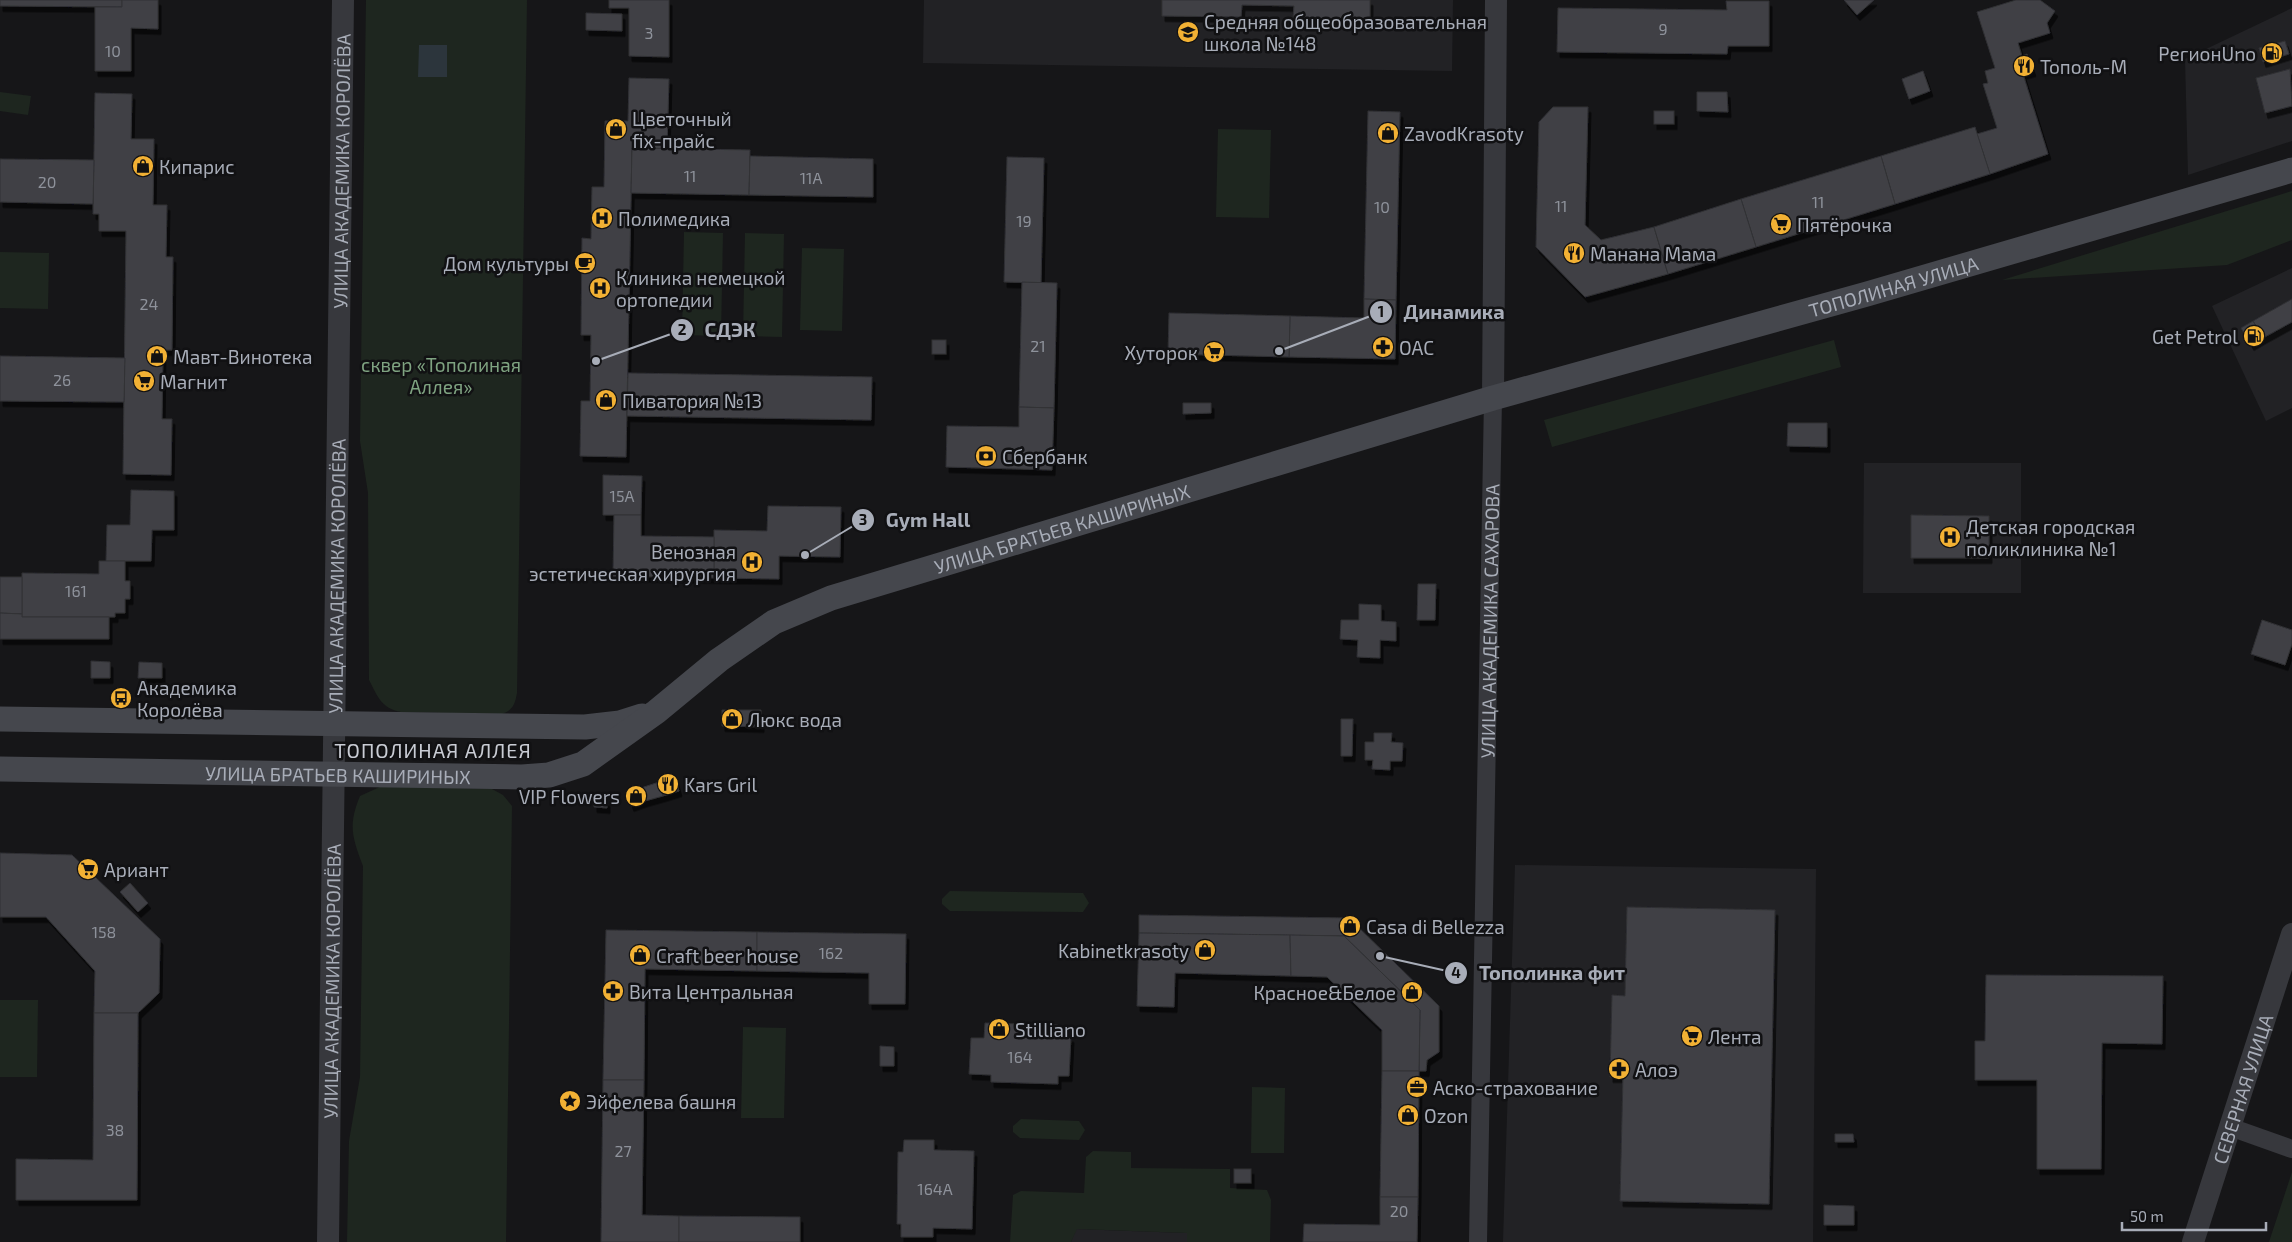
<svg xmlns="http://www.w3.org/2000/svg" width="2292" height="1242" font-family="'Exo 2',sans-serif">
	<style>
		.built { fill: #222225 }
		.green { fill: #1e261f }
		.water { fill: #2c353c }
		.building { fill: #404145; stroke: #303034; filter: url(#shadow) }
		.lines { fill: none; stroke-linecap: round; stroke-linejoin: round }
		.minor { stroke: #37383d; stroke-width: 18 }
		.tertiary { stroke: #37383d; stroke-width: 22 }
		.secondary { stroke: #45474d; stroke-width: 25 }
		.labels { text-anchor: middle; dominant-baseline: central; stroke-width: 5; stroke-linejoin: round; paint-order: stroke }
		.number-label { font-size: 16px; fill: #8e929b }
		.poi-label { font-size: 19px; fill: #a8adb8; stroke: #111113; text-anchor: start }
		.street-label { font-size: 19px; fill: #a8adb8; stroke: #111113 }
		.park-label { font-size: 19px; fill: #7fa381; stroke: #111113 }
		.neighbourhood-label { font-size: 20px; letter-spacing: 1px; fill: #c9ccd4; stroke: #111113 }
		.leader { fill: none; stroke: #a8adb8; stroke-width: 2 }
		.callout-dot { fill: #a8adb8; stroke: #111113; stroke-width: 2 }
		.mark-label { font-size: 15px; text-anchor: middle; font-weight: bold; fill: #111 }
		.callout-label { font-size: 20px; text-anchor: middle; font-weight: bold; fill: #a8adb8; stroke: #111113; stroke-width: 5; stroke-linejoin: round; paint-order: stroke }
	</style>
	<defs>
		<filter id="shadow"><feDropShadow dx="3" dy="5.5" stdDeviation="0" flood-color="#0009"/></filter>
	</defs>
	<rect width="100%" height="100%" fill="#161618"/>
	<g class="built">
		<path d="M924,0h529l-1,71 -529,-8z"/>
		<path d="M2292,8v133l-104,34 -3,-116z"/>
		<path d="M2292,268v140l-26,13 -54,-115z"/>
		<path d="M1864,463h157v130h-158z"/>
		<path d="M1515,865l301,4 -3,373h-310z"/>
		<path d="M1076,1229l111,4v9h-116z"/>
	</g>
	<g class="green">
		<path d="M366,0h161l-10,693c-2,11 -4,17 -15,21l-101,-2c-20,-4 -23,-15 -32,-32l-1,-187 -8,-52z"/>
		<path d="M0,92l31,4 -3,19 -28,-4z"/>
		<path d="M1218,129l53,1 -2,88 -53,-1z"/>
		<path d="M2292,191v49l-65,25 -225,15z"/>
		<path d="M684,232l39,1 -2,103 -39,-1z"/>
		<path d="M745,233l39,1 -2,103 -39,-1z"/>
		<path d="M802,248l42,1 -2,82 -42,-1z"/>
		<path d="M0,252l49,1 -1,56 -48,-1z"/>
		<path d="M1834,340l7,27 -289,80 -8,-27z"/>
		<path d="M382,786l110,3 11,6 9,11 -6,436h-159l2,-101 11,-64 3,-211c-11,-29 -15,-41 -3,-70z"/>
		<path d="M950,891l133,2 6,10 -6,9 -133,-1 -8,-7v-5z"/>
		<path d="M0,1000h38l-1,77h-37z"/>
		<path d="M743,1027l43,1 -2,90h-43z"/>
		<path d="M1252,1087l33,1 -1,65h-33z"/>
		<path d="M1021,1119l58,2 6,9 -6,10 -59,-2 -7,-6v-6z"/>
		<path d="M1093,1151l38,1v16l99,1v19l37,2 4,10 -1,42h-83v-9l-110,-4 -6,13h-61l3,-47 8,-4 63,2 2,-36z"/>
		<path d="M2292,1172v70h-23z"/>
	</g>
	<path class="water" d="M419,45h28v32h-29z"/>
	<g class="building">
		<path d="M0,0h122v7l-122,-1z"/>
		<path d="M122,0h36v29l-27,-1v43h-36v-64h27z"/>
		<path d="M609,0h60v57l-40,-1v-48h-20z"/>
		<path d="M1162,0h208v20l-77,-1 1,-13 -52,-1 -1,12 -79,-1z"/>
		<path d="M1844,0h30l-17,15z"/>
		<path d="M2016,0h24l15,11 -8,12 3,10 -32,10 4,13 5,-2 6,17 -10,3 25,80 -58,20 -13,-40 20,-6 -14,-44 5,-1 -3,-12 10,-3 -18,-56z"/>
		<path d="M1726,1h43v45h-41l-1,8 -170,-2 1,-44 169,2z"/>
		<path d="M586,13l36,1v17l-36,-1z"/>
		<path d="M2285,41l4,13 -26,8 -4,-14z"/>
		<path d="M2290,69l2,37 -27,7 -9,-35z"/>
		<path d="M1923,71l7,20 -21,8 -7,-20z"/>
		<path d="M629,78l40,1 -2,70 -35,-1 -6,309 -46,-1 1,-55h9l1,-66h-10l1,-97 9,1 1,-52h12l1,-66h23z"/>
		<path d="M1697,92h30l1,20 -31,-1z"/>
		<path d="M95,93l37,1 -1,45h23l-1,66h14l-1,52h7l-1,93h-9l-1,69h10l-1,56 -48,-1 3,-243h-27v-17h-6z"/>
		<path d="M1553,107h35l-3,118 16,15 53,-13 14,47 -83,23 -49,-50 3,-125z"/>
		<path d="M1368,111l32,1 -4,188 -32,-1z"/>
		<rect x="1654" y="111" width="20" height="13"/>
		<path d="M1975,127l15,47 -95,30 -14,-48z"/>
		<path d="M632,148l118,2 -1,45 -118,-2z"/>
		<path d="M750,156l123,3v38l-124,-2z"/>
		<path d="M1881,156l14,48 -139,43 -15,-48z"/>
		<path d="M1007,157l37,1 -3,125 -37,-1z"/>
		<path d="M0,159l94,1 -1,44 -93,-2z"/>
		<path d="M1741,199l15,48 -88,27 -14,-47z"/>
		<path d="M1022,282l35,1 -3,125 -35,-1z"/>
		<path d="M1364,299l32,1 -1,59 -106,-2 1,-41 74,2z"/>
		<path d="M2292,299v23l-29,16 -10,-17z"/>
		<path d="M1169,313l121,3 -1,41 -121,-3z"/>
		<path d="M2253,321l10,17 -12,7 -10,-17z"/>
		<rect x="932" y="340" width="14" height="14"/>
		<path d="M0,356l125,2 -1,44 -124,-1z"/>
		<path d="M628,373l244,4 -1,43 -244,-4z"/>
		<path d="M1183,403h28v10l-28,1z"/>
		<path d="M1019,407l35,1 -2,62 -106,-3 1,-41 72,1z"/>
		<path d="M1788,423h39v24l-40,-1z"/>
		<path d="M603,475l39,1 -1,39h-38z"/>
		<path d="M131,490l43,1v39h-22l-1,31h-45l1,-36h23z"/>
		<path d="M768,506l73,1 -1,50 -61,-1v23l-65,-1v-48l53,1z"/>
		<path d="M614,515h27v21l73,1v41l-101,-2z"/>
		<path d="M1911,515l78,1v42h-78z"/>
		<path d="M99,561h26v20h5v18h-5v14h-10v4h-93v-44l77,1z"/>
		<path d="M0,577h22v37l-22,-1z"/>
		<path d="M1418,584h18l-1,36h-18z"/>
		<path d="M1359,604l22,1v16l15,1v19l-16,-1v18l-23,-1 1,-17 -18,-1 1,-19h18z"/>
		<path d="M0,613l22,1v3h87v22h-109z"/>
		<path d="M2262,620l30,10v14l-7,21 -34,-11z"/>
		<path d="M91,661l19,1v16h-19z"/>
		<path d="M139,662l23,1v15h-24z"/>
		<path d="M722,710h39v17l-39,-1z"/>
		<path d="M1341,719h12l-1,37h-11z"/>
		<path d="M1374,733h18l-1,9 12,1 -1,18h-12v9l-18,-1 1,-9h-8v-18h9z"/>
		<path d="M675,777l4,14 -16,5 -4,-14z"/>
		<path d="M659,782l4,14 -18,5 -4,-13z"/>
		<path d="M641,788l4,13 -14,5 -5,-13z"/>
		<path d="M594,800l13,1v7l-13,-1z"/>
		<path d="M0,853l72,2 88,84 -1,54 -21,20h-44l1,-42 -49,-54h-46z"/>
		<path d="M130,883l18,20 -10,9 -18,-20z"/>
		<path d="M1627,907l148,3 -6,294 -149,-3 3,-124h-13l2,-82 13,1z"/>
		<path d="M1139,915l210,3 90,88v46l-12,8 -1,11h-7l1,-61 -76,-74 -205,-3z"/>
		<path d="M606,930l151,2v39l-112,-2 -1,111h-41z"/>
		<path d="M757,932l149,2 -1,70h-36v-31l-112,-2z"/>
		<path d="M1139,933l151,2 1,41 -116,-3 -1,34 -37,-1z"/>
		<path d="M1290,935l54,1 76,74 -1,61h-37v-41l-55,-53 -36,-1z"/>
		<path d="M1986,975l177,1 -1,68 -60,-1 -1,126h-64v-89h-62v-39h10z"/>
		<path d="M94,1013h44l-1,187h-121v-41l77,1z"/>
		<path d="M985,1023l73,2v11l13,1 -2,39h-11v8l-67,-2v-7l-22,-1 2,-36h13z"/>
		<path d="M880,1046l14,1v19h-14z"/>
		<path d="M1382,1071h37l-1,126h-38z"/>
		<path d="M603,1080h41l-2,135 37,1v26h-78z"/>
		<path d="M1835,1134h18l1,8h-19z"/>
		<path d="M904,1140h30v10l40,1 -2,78 -39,-1v9h-32v-13h-4l1,-72h5z"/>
		<rect x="1234" y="1169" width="17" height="14"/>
		<path d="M1380,1197h38l-1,45h-114l1,-18 76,1z"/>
		<path d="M1824,1205l30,1v19h-30z"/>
		<path d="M679,1216l121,1v25h-121z"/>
	</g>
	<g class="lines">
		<g class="minor">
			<path d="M2230,1127l62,22"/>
			<path id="s1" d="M1478,1242l15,-844"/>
		</g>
		<g class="tertiary">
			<path d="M1493,398l3,-398"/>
			<path id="s2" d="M328,1242l15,-1242"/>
			<path id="s3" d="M2193,1242l99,-308"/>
		</g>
		<g class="secondary">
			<path d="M0,719l585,8 35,-4 22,-7"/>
			<path id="s4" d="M0,769l522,8 27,-2 34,-11 73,-52 63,-52 55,-38 57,-24 662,-200 374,-104 425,-124"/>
		</g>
	</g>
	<defs>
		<g id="school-disc" transform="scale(1.125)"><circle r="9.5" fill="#f2b134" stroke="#111113"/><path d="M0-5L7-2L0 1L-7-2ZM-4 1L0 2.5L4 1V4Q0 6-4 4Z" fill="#111"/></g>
		<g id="fuel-disc" transform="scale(1.125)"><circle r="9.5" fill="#f2b134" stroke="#111113"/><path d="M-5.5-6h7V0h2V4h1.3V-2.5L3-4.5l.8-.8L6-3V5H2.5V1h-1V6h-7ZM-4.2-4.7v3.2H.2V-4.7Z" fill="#111"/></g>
		<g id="restaurant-disc" transform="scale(1.125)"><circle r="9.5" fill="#f2b134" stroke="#111113"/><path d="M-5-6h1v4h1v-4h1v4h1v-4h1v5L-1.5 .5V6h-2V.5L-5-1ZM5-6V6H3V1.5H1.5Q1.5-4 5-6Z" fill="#111"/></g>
		<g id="shop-disc" transform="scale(1.125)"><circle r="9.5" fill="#f2b134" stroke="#111113"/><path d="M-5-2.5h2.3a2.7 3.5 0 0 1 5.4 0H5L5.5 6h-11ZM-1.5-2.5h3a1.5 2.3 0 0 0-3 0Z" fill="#111"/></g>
		<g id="hospital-disc" transform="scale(1.125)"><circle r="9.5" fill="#f2b134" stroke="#111113"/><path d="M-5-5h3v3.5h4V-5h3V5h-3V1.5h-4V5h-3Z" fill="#111"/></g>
		<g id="supermarket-disc" transform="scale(1.125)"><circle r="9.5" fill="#f2b134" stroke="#111113"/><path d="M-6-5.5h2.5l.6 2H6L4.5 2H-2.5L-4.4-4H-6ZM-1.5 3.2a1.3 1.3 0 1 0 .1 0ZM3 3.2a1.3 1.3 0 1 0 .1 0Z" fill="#111"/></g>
		<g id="cafe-disc" transform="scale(1.125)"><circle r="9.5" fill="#f2b134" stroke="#111113"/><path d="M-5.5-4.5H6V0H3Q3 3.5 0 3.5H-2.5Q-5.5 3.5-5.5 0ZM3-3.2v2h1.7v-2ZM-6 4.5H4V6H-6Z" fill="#111"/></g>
		<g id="pharmacy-disc" transform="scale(1.125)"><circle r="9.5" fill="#f2b134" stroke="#111113"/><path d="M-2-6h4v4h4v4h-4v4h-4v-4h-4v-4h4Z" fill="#111"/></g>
		<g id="bank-disc" transform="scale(1.125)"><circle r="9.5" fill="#f2b134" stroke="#111113"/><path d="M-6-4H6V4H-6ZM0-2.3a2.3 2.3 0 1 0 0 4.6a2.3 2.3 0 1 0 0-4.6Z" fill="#111"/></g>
		<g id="bus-disc" transform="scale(1.125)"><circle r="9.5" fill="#f2b134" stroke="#111113"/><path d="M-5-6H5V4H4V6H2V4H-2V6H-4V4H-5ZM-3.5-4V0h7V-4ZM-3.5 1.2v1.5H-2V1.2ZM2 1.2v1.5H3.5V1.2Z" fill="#111"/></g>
		<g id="office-disc" transform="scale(1.125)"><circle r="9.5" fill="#f2b134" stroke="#111113"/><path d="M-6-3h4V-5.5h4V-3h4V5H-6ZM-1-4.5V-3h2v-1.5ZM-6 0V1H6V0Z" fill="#111"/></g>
		<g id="sight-disc" transform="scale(1.125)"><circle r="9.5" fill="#f2b134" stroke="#111113"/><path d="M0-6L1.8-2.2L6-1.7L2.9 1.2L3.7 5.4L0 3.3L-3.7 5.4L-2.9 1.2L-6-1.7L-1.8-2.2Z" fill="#111"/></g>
	</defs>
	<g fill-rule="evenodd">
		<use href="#school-disc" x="1188" y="32"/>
		<use href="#fuel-disc" x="2272" y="53"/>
		<use href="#restaurant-disc" x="2024" y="66"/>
		<use href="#shop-disc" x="616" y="129"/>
		<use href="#shop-disc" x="1388" y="133"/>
		<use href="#shop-disc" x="143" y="166"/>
		<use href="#hospital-disc" x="602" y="218"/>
		<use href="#supermarket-disc" x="1781" y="224"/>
		<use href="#restaurant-disc" x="1574" y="253"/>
		<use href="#cafe-disc" x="585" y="263"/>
		<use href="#hospital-disc" x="600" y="288"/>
		<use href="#fuel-disc" x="2254" y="336"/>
		<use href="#pharmacy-disc" x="1383" y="347"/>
		<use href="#supermarket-disc" x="1214" y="352"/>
		<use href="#shop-disc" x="157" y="356"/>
		<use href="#supermarket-disc" x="144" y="381"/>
		<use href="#shop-disc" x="606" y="400"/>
		<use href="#bank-disc" x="986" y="456"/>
		<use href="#hospital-disc" x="1950" y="537"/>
		<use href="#hospital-disc" x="752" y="562"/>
		<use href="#bus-disc" x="121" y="698"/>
		<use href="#shop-disc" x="732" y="719"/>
		<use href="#restaurant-disc" x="668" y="784"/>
		<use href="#shop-disc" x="636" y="796"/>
		<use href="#supermarket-disc" x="88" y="869"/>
		<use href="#shop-disc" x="1350" y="926"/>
		<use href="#shop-disc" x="1205" y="950"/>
		<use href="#shop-disc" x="640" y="955"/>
		<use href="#pharmacy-disc" x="613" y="991"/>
		<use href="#shop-disc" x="1412" y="992"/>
		<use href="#shop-disc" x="999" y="1029"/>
		<use href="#supermarket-disc" x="1692" y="1036"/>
		<use href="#pharmacy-disc" x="1619" y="1069"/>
		<use href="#office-disc" x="1417" y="1087"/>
		<use href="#sight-disc" x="570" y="1101"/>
		<use href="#shop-disc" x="1408" y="1115"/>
	</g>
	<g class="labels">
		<g class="number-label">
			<text x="1663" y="28">9</text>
			<text x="649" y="32">3</text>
			<text x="113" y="50">10</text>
			<text x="690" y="175">11</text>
			<text x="811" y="177">11А</text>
			<text x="47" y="181">20</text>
			<text x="1818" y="201">11</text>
			<text x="1561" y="205">11</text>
			<text x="1382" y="206">10</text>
			<text x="1024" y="220">19</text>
			<text x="149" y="303">24</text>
			<text x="1038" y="345">21</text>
			<text x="62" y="379">26</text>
			<text x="622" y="495">15А</text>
			<text x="76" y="590">161</text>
			<text x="104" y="931">158</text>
			<text x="831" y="952">162</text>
			<text x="1020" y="1056">164</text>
			<text x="115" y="1129">38</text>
			<text x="623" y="1150">27</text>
			<text x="935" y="1188">164А</text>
			<text x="1399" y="1210">20</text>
		</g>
		<g class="poi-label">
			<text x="1204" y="21">Средняя общеобразовательная<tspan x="1204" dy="22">школа №148</tspan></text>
			<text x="2256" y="53" text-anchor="end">РегионUno</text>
			<text x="2040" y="66">Тополь-М</text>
			<text x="632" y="118">Цветочный<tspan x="632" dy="22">fix-прайс</tspan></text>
			<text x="1404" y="133">ZavodKrasoty</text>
			<text x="159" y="166">Кипарис</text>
			<text x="618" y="218">Полимедика</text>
			<text x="1797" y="224">Пятёрочка</text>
			<text x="1590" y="253">Манана Мама</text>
			<text x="569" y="263" text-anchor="end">Дом культуры</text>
			<text x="616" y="277">Клиника немецкой<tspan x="616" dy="22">ортопедии</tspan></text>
			<text x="2238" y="336" text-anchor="end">Get Petrol</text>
			<text x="1399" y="347">ОАС</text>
			<text x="1198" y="352" text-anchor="end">Хуторок</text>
			<text x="173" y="356">Мавт-Винотека</text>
			<text x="160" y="381">Магнит</text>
			<text x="622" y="400">Пиватория №13</text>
			<text x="1002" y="456">Сбербанк</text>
			<text x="1966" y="526">Детская городская<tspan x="1966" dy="22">поликлиника №1</tspan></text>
			<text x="736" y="551" text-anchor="end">Венозная<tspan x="736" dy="22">эстетическая хирургия</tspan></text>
			<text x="137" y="687">Академика<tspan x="137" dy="22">Королёва</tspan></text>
			<text x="748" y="719">Люкс вода</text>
			<text x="684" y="784">Kars Gril</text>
			<text x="620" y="796" text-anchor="end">VIP Flowers</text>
			<text x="104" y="869">Ариант</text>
			<text x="1366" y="926">Casa di Bellezza</text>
			<text x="1189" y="950" text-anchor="end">Kabinetkrasoty</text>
			<text x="656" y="955">Craft beer house</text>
			<text x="629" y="991">Вита Центральная</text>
			<text x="1396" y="992" text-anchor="end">Красное&amp;Белое</text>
			<text x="1015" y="1029">Stilliano</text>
			<text x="1708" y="1036">Лента</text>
			<text x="1635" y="1069">Алоэ</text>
			<text x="1433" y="1087">Аско-страхование</text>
			<text x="586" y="1101">Эйфелева башня</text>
			<text x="1424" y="1115">Ozon</text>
		</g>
		<g class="street-label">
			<text stroke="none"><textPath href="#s2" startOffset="1071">УЛИЦА АКАДЕМИКА КОРОЛЁВА</textPath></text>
			<text stroke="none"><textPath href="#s4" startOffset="1992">ТОПОЛИНАЯ УЛИЦА</textPath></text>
			<text stroke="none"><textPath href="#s4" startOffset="1126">УЛИЦА БРАТЬЕВ КАШИРИНЫХ</textPath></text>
			<text stroke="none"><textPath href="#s2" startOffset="666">УЛИЦА АКАДЕМИКА КОРОЛЁВА</textPath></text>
			<text stroke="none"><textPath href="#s1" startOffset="621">УЛИЦА АКАДЕМИКА САХАРОВА</textPath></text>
			<text stroke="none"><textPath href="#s4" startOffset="338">УЛИЦА БРАТЬЕВ КАШИРИНЫХ</textPath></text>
			<text stroke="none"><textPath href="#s2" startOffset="261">УЛИЦА АКАДЕМИКА КОРОЛЁВА</textPath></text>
			<text stroke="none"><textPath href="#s3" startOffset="161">СЕВЕРНАЯ УЛИЦА</textPath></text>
		</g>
		<g class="park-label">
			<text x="441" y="364">сквер «Тополиная<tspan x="441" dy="22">Аллея»</tspan></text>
		</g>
		<g class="neighbourhood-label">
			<text x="433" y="750">ТОПОЛИНАЯ АЛЛЕЯ</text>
		</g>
	</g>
	<path class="leader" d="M1279 351L1381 312M596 361L682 330M805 555L863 520M1380 956L1456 973"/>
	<g class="callout-dot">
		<circle cx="1279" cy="351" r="5"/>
		<circle cx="596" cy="361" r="5"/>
		<circle cx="805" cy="555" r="5"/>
		<circle cx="1380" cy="956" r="5"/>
		<circle cx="1381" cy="312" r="12"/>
		<circle cx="682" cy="330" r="12"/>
		<circle cx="863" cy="520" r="12"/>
		<circle cx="1456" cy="973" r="12"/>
	</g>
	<g class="mark-label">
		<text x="1381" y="317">1</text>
		<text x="682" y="335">2</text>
		<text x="863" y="525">3</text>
		<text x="1456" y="978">4</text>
	</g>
	<g class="callout-label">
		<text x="1454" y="319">Динамика</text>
		<text x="730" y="337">СДЭК</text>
		<text x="928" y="527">Gym Hall</text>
		<text x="1552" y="980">Тополинка фит</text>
	</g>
	<path d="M2122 1222v8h144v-8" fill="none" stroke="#a8adb8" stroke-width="2.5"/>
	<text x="2130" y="1222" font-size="15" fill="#a8adb8" stroke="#111113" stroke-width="4" paint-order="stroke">50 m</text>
</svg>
